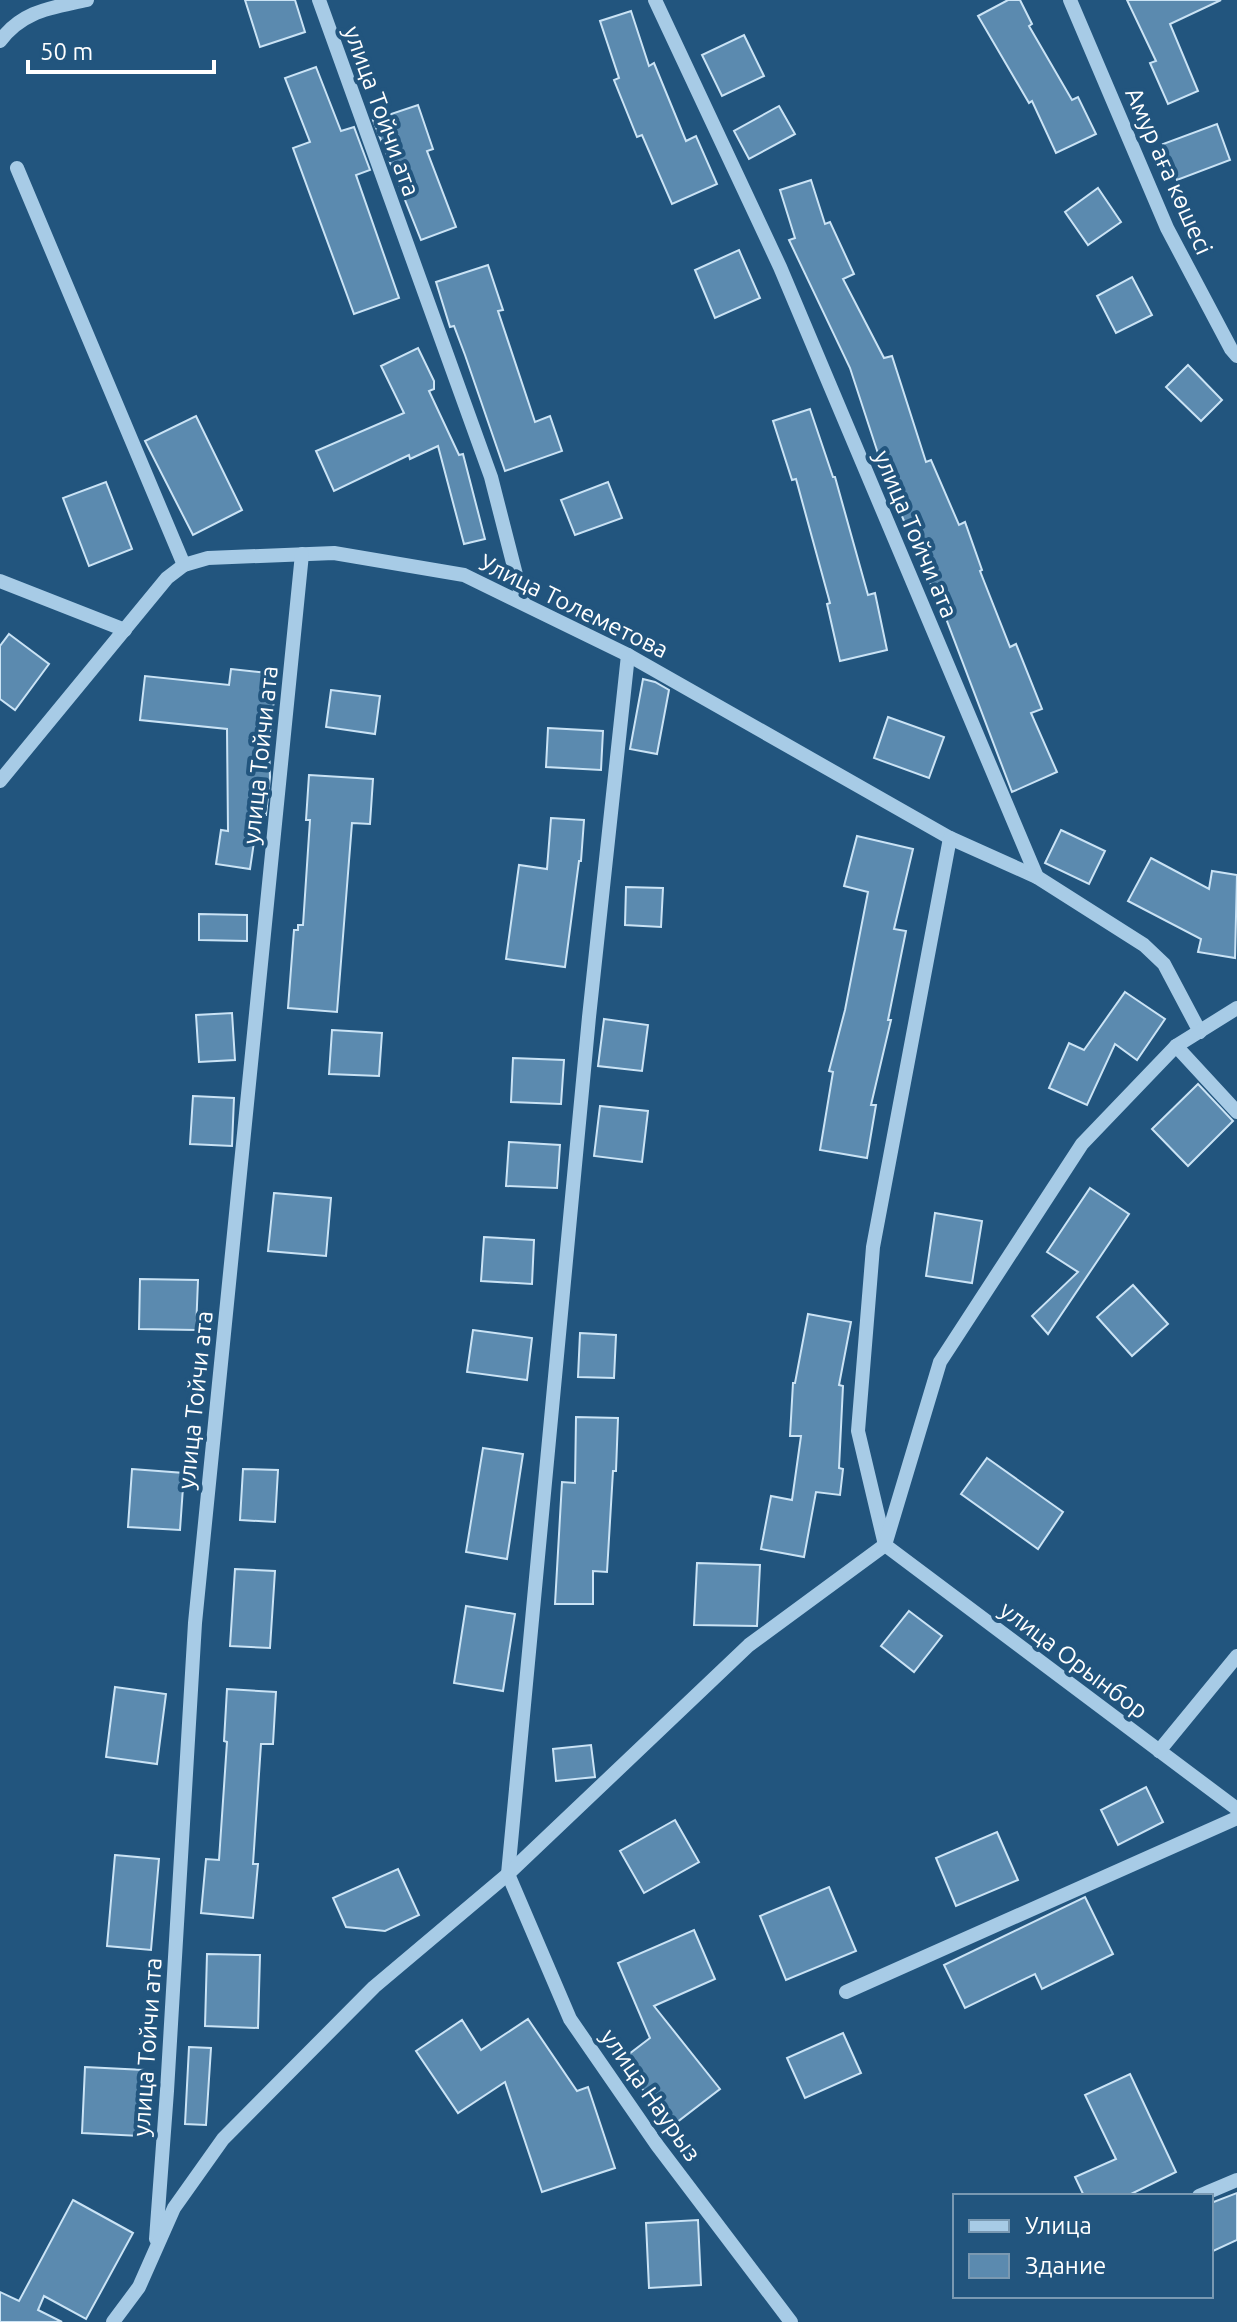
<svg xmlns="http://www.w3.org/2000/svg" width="1237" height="2322" font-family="Ubuntu,sans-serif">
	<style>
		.building { fill: #5b8aaf; stroke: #cae3f5; stroke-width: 2 }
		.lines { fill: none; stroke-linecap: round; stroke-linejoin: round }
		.minor { stroke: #a7cbe6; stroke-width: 14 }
		.labels { text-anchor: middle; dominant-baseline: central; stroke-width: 8; stroke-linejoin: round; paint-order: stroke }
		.street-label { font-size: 24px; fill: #fff; stroke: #22557e }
	</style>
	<rect width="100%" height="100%" fill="#22557e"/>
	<g class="building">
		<path d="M245,0h50l10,32 -45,15z"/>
		<path d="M1008,0h12l12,24 -3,2 43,74 6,-3 18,37 -40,19 -24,-52 -3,2 -51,-87z"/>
		<path d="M1127,0h94l-51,24 28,67 -30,13 -18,-41 6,-2z"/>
		<path d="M631,11l18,55 5,-3 32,78 10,-5 21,48 -45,20 -30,-69 -5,2 -23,-57 5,-2 -19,-57z"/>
		<path d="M744,35l20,41 -42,20 -20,-41z"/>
		<path d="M316,67l25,64 13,-4 16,43 -14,5 43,123 -45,16 -61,-166 17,-6 -25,-64z"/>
		<path d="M418,105l15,44 -6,2 29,76 -35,13 -48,-120z"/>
		<path d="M779,106l16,28 -46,25 -15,-28z"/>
		<path d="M1217,124l13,36 -53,20 -14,-36z"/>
		<path d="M811,180l14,44 5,-2 24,52 -11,5 41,79 8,-2 34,106 5,-2 28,65 6,-3 17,48 -2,1 30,76 6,-3 26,65 -11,4 26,59 -45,20 -78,-205 -2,1 -22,-61 -3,1 -20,-47 -37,-113 -61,-128 6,-2 -15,-48z"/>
		<path d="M1098,188l23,34 -33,23 -23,-33z"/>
		<path d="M739,250l21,48 -45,20 -20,-48z"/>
		<path d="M488,265l15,45 -5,1 37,111 15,-6 12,35 -57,20 -40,-116 -11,-29 -4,1 -14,-45z"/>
		<path d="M1132,277l20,38 -36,18 -19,-37z"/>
		<path d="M418,348l16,33v8l-5,2 30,64 4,-1 22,85 -21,5 -26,-98 -28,13 -1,-4 -75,36 -18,-40 88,-38 -23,-47z"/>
		<path d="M1188,365l34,35 -21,21 -35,-34z"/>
		<path d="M810,409l23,68h2l33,118 7,-2 12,57 -47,11 -13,-57 3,-1 -34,-124 -4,1 -19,-59z"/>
		<path d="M196,416l46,94 -49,25 -48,-94z"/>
		<path d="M106,482l26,67 -43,17 -26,-68z"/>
		<path d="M608,482l14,36 -47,17 -14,-35z"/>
		<path d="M9,634l40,30 -34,46 -15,-11v-53z"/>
		<path d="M231,669l46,5 -8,67 1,36 -4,38h-8l-8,54 -34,-5 5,-34 7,1 -1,-102 -87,-9 5,-44 84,9z"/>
		<path d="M643,679l12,3 14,8 -12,64 -27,-5z"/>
		<path d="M331,690l49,6 -5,38 -49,-7z"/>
		<path d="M888,717l56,20 -15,41 -55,-20z"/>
		<path d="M548,728l55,3 -2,39 -55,-3z"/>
		<path d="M309,775l64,4 -3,45 -18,-1 -15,189 -49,-4 6,-78h4v-5h5l7,-105h-4z"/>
		<path d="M551,818l33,2 -3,41h-2l-14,106 -59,-8 13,-94 28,4z"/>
		<path d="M1061,830l44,21 -16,33 -44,-21z"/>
		<path d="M857,836l56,13 -19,80 12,2 -18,89h3l-20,85h5l-9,53 -47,-8 13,-78 -4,-1 16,-61 23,-118 -24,-6z"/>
		<path d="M1151,858l58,31 3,-18 25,4 -2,83 -37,-6 3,-13 -73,-38z"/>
		<path d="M626,887l37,1 -2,39 -36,-2z"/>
		<path d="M199,914l48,1v26l-48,-1z"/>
		<path d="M1125,992l40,27 -28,41 -22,-16 -28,61 -38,-17 20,-45 15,7z"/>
		<path d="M232,1013l3,47 -36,2 -3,-47z"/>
		<path d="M604,1019l44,6 -6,46 -44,-5z"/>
		<path d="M332,1030l50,3 -3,43 -50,-2z"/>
		<path d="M513,1058l51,2 -3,44 -50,-2z"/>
		<path d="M1198,1084l35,37 -45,45 -36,-37z"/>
		<path d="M193,1096l41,2 -2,48 -42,-2z"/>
		<path d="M600,1106l48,5 -6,51 -48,-6z"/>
		<path d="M509,1142l51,3 -3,43 -51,-2z"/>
		<path d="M1090,1188l39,26 -81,120 -16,-18 46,-44 -31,-20z"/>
		<path d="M274,1193l57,5 -5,58 -58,-5z"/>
		<path d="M935,1213l47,8 -10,62 -46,-7z"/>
		<path d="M484,1237l50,3 -2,44 -51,-3z"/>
		<path d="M140,1279l58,1 -2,50 -57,-1z"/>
		<path d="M1133,1285l35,39 -36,32 -35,-39z"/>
		<path d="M808,1314l43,8 -12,63 4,1 -4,82 4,1 -3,26 -24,-3 -12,65 -43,-8 10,-53 21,4 9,-64h-11l3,-53h2z"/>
		<path d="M473,1330l59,8 -5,42 -60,-8z"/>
		<path d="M580,1333l36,2 -2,43 -36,-1z"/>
		<path d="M576,1417l42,1 -2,53h-3l-6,101 -14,-1v33h-38l7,-122 13,1z"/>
		<path d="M483,1448l40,6 -16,105 -41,-7z"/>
		<path d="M987,1458l76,54 -25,37 -77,-55z"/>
		<path d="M132,1469l52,4 -4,57 -52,-3z"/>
		<path d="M243,1469l35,1 -3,52 -35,-2z"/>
		<path d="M697,1563l63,2 -3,61 -63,-1z"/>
		<path d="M235,1569l40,2 -5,77 -40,-2z"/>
		<path d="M466,1606l49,8 -12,77 -49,-8z"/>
		<path d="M909,1611l33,25 -28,36 -33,-26z"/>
		<path d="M115,1687l51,7 -9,70 -51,-7z"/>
		<path d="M227,1689l49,3 -3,52h-12l-8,120h5l-5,54 -52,-5 5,-54 13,1 8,-118 -3,-1z"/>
		<path d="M591,1745l4,32 -39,4 -3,-32z"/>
		<path d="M1146,1787l17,35 -45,23 -17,-35z"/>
		<path d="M675,1820l24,42 -55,31 -24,-42z"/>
		<path d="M997,1832l21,48 -62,26 -20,-48z"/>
		<path d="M115,1855l44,4 -8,91 -44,-4z"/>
		<path d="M398,1869l21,46 -34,16 -39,-4 -13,-29z"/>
		<path d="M829,1887l27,64 -70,29 -26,-64z"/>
		<path d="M1085,1897l28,57 -71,35 -7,-15 -70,34 -21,-43z"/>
		<path d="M694,1930l21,49 -61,27 66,83 -48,37 -52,-65 30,-23 -32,-75z"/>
		<path d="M207,1954l53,1 -2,73 -53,-2z"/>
		<path d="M528,2019l49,72 11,-4 27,81 -73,24 -37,-110 -47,31 -42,-62 46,-31 19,30z"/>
		<path d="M843,2033l18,40 -56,25 -18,-40z"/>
		<path d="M189,2047l22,1 -5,77 -21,-1z"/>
		<path d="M85,2067l59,3 -4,66 -58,-3z"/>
		<path d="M1130,2074l46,98 -49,24h-43l-9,-19 41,-18 -31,-64z"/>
		<path d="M1237,2193v47l-26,12v-49z"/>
		<path d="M73,2200l60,33 -47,86 -42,-23 -6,14 24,12h-62v-30l19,9z"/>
		<path d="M698,2220l3,65 -52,3 -3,-65z"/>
	</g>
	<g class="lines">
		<g class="minor">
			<path d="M319,0l172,477 32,125"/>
			<path d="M655,0l125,267 257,610 107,68 20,19 36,68"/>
			<path d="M1070,0l97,228 64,121 6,7"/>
			<path d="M0,41c23,-31 52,-33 87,-41"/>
			<path d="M17,168l167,397"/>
			<path d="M0,581l125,49"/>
			<path d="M628,655l-39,362 -81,857 62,145 87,126 134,177"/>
			<path d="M0,781l167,-203 17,-13 24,-7 126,-5 130,22 164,80 322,183 87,39"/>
			<path d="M950,838l-77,409 -15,184 27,114 352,264"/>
			<path d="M1176,1046l61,66"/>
			<path d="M1159,1751l78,-95"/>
			<path d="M846,1992l391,-174"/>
			<path d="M1199,2196l38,-16"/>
			<path d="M156,2239l11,-148 28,-468 107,-1069"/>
			<path d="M113,2322l26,-35 35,-79 49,-69 151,-152 134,-113 241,-229 136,-100 55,-183 142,-218 94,-98 61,-38"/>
		</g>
	</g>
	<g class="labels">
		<g class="street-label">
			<text transform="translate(382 111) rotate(70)">улица Тойчи ата</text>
			<text transform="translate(1169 171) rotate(66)">Амур аға көшесі</text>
			<text transform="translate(916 534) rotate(67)">улица Тойчи ата</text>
			<text transform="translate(574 606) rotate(26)">Улица Толеметова</text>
			<text transform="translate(260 755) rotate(-84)">улица Тойчи ата</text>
			<text transform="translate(195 1400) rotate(-84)">улица Тойчи ата</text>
			<text transform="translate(1074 1660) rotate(37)">улица Орынбор</text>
			<text transform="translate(147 2047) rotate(-86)">улица Тойчи ата</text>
			<text transform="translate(651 2095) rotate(55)">улица Наурыз</text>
		</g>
	</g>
	<rect x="953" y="2194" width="260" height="104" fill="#22557e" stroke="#7a99b2" stroke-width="2"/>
	<rect x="969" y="2220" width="40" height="12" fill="#a7cbe6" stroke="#7a99b2" stroke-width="2"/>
	<text x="1025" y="2234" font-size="24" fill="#ffffff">Улица</text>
	<rect x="969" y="2254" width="40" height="24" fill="#5b8aaf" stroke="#7a99b2" stroke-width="2"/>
	<text x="1025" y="2274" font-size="24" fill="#ffffff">Здание</text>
	<path d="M28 60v12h186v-12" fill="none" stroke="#ffffff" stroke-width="4"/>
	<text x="40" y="60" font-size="24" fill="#ffffff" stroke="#22557e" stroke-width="6" paint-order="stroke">50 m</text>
</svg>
